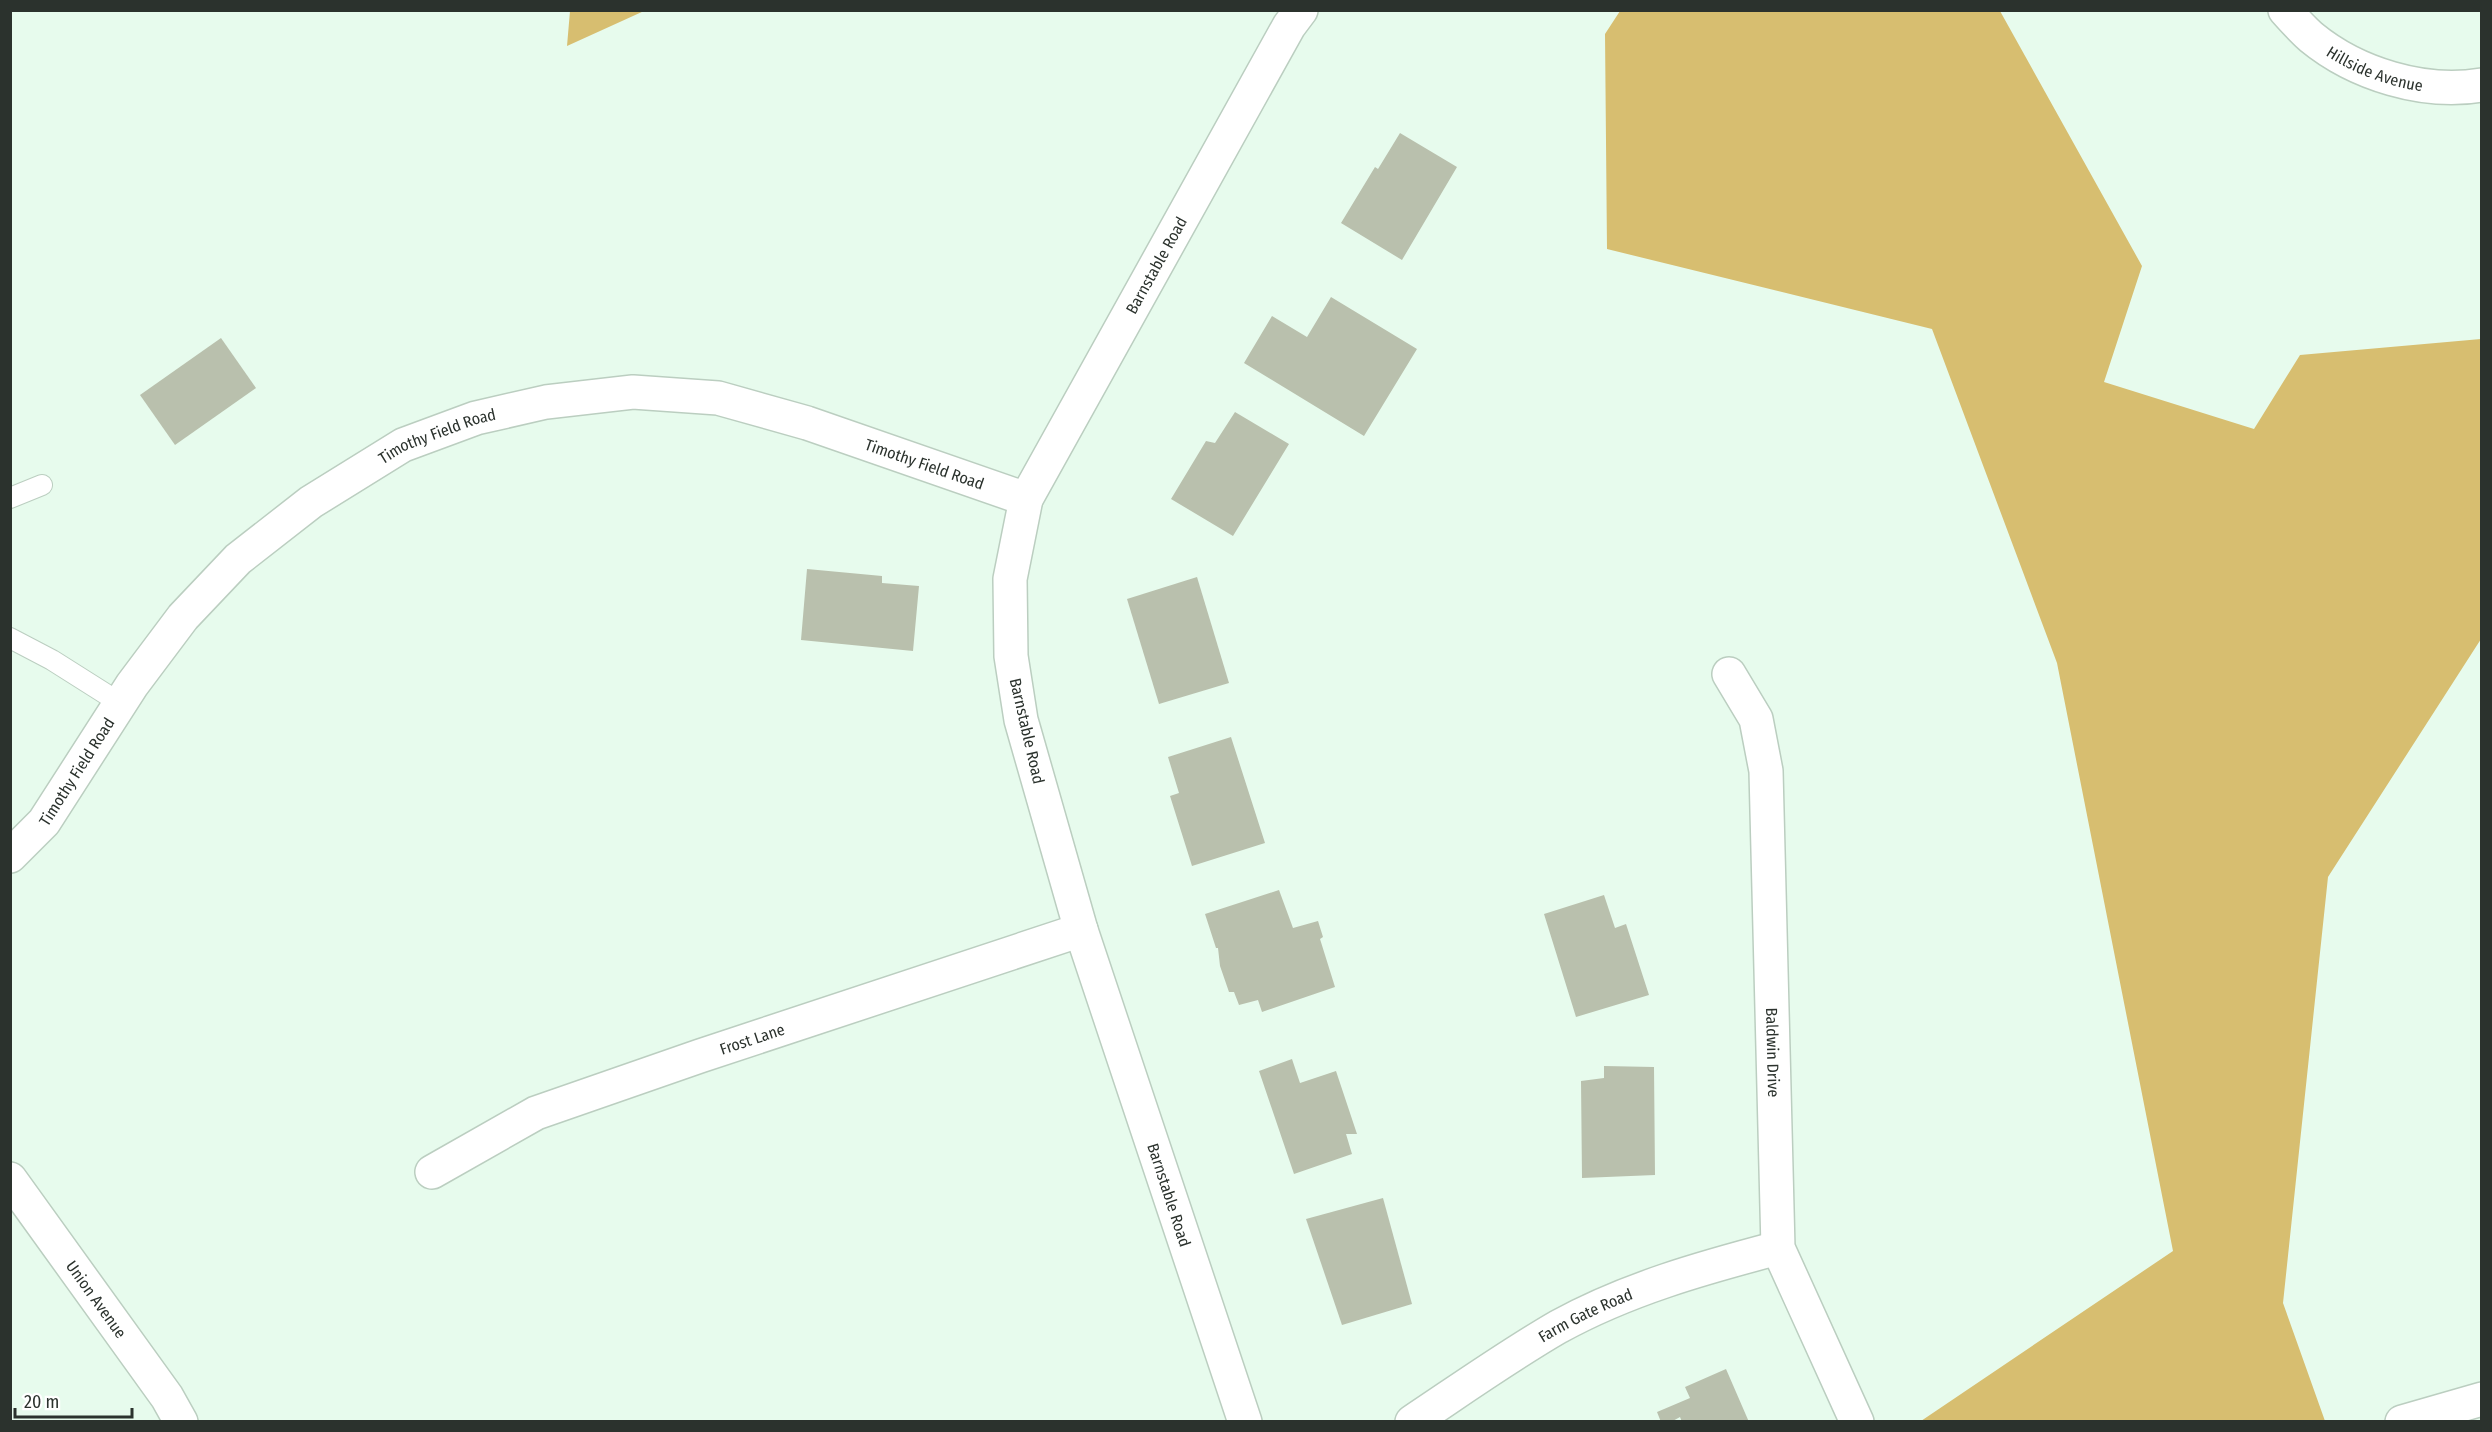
<svg xmlns="http://www.w3.org/2000/svg" width="2492" height="1432" font-family="'Fira Sans Condensed',sans-serif">
	<style>
		.forest { fill: #d7be70 }
		.building { fill: #b9c0ad }
		.lines { fill: none; stroke-linecap: round; stroke-linejoin: round }
		.service-casing { stroke: #bbcec0; stroke-width: 22 }
		.minor-casing { stroke: #bbcec0; stroke-width: 36 }
		.secondary-casing { stroke: #bbcec0; stroke-width: 36 }
		.service { stroke: #fff; stroke-width: 20 }
		.minor { stroke: #fff; stroke-width: 33 }
		.secondary { stroke: #fff; stroke-width: 33 }
		.labels { text-anchor: middle; dominant-baseline: central; stroke-width: 4.5; stroke-linejoin: round; paint-order: stroke }
		.street-label { font-size: 16px; fill: #2b322d; stroke: #fff }
	</style>
	<rect width="100%" height="100%" fill="#e7fbed"/>
	<g class="forest">
		<path d="M570,11v-1l74,1 -77,35z"/>
		<path d="M1620,11h380l142,255 -38,116 150,47 46,-74 181,-16v300l-153,238 -45,426 42,118h-404l252,-170 -116,-588 -125,-334 -325,-80 -2,-215z"/>
	</g>
	<g class="building">
		<path d="M1400,133l57,34 -55,93 -61,-37 34,-56 3,2z"/>
		<path d="M1331,297l86,52 -53,87 -120,-73 28,-47 35,21z"/>
		<path d="M221,338l35,50 -81,57 -35,-50z"/>
		<path d="M1235,412l54,32 -56,92 -62,-37 35,-58 9,2z"/>
		<path d="M807,569l75,7v7l37,3 -6,65 -112,-11z"/>
		<path d="M1197,577l32,106 -70,21 -32,-105z"/>
		<path d="M1231,737l34,106 -73,23 -22,-70 9,-3 -11,-36z"/>
		<path d="M1279,890l14,38 25,-7 5,16 -3,2 15,48 -73,25 -4,-12 -19,5 -5,-13h-5l-9,-26 -2,-18h-2l-11,-34z"/>
		<path d="M1604,895l11,33 11,-4 23,71 -73,22 -32,-103z"/>
		<path d="M1292,1059l8,24 36,-12 21,63h-11l6,20 -58,20 -35,-103z"/>
		<path d="M1604,1066l50,1 1,108 -73,3 -1,-97 23,-3z"/>
		<path d="M1383,1198l29,106 -70,21 -36,-106z"/>
		<path d="M1726,1369l23,53h-67l-2,-5 -9,5h-10l-4,-10 33,-14 -5,-11z"/>
	</g>
	<g class="lines">
		<g class="service-casing">
			<g id="service">
				<path d="M10,498l32,-13"/>
				<path d="M10,638l42,22 68,43"/>
			</g>
		</g>
		<g class="minor-casing">
			<g id="minor">
				<path id="s1" d="M2285,10c8,9 17,19 26,27 45,37 113,58 171,48"/>
				<path id="s2" d="M1729,674l27,45 10,52 12,477 79,174"/>
				<path id="s3" d="M10,856l34,-34 88,-137 51,-68 55,-58 73,-57 92,-57 73,-27 70,-16 87,-10 85,6 89,25 219,76"/>
				<path id="s4" d="M432,1172l104,-59 164,-57 381,-126"/>
				<path id="s5" d="M1245,1422l-164,-492 -60,-210 -10,-64 -1,-77 16,-80 263,-473 12,-16"/>
				<path id="s6" d="M1412,1422c48,-32 96,-66 146,-95 69,-38 144,-59 220,-79"/>
				<path d="M2402,1422l80,-23"/>
			</g>
		</g>
		<g class="secondary-casing">
			<g id="secondary">
				<path id="s7" d="M10,1179l157,218 14,25"/>
			</g>
		</g>
		<use href="#service" class="service"/>
		<use href="#minor" class="minor"/>
		<use href="#secondary" class="secondary"/>
	</g>
	<g class="labels">
		<g class="street-label">
			<text stroke="none"><textPath href="#s1" startOffset="110">Hillside Avenue</textPath></text>
			<text stroke="none"><textPath href="#s5" startOffset="1228">Barnstable Road</textPath></text>
			<text stroke="none"><textPath href="#s3" startOffset="612">Timothy Field Road</textPath></text>
			<text stroke="none"><textPath href="#s3" startOffset="1116">Timothy Field Road</textPath></text>
			<text transform="translate(1027 731) rotate(77)">Barnstable Road</text>
			<text stroke="none"><textPath href="#s3" startOffset="108">Timothy Field Road</textPath></text>
			<text stroke="none"><textPath href="#s4" startOffset="348">Frost Lane</textPath></text>
			<text stroke="none"><textPath href="#s2" startOffset="387">Baldwin Drive</textPath></text>
			<text transform="translate(1169 1195) rotate(72)">Barnstable Road</text>
			<text stroke="none"><textPath href="#s7" startOffset="148">Union Avenue</textPath></text>
			<text stroke="none"><textPath href="#s6" startOffset="204">Farm Gate Road</textPath></text>
		</g>
	</g>
	<rect width="2492" height="1432" fill="none" stroke="#2b322d" stroke-width="24"/>
	<path d="M15 1408v9h117v-9" fill="none" stroke="#2b322d" stroke-width="3"/>
	<text x="24" y="1408" font-size="18" fill="#2b322d" stroke="#ffffff" stroke-width="4.5" paint-order="stroke">20 m</text>
</svg>
